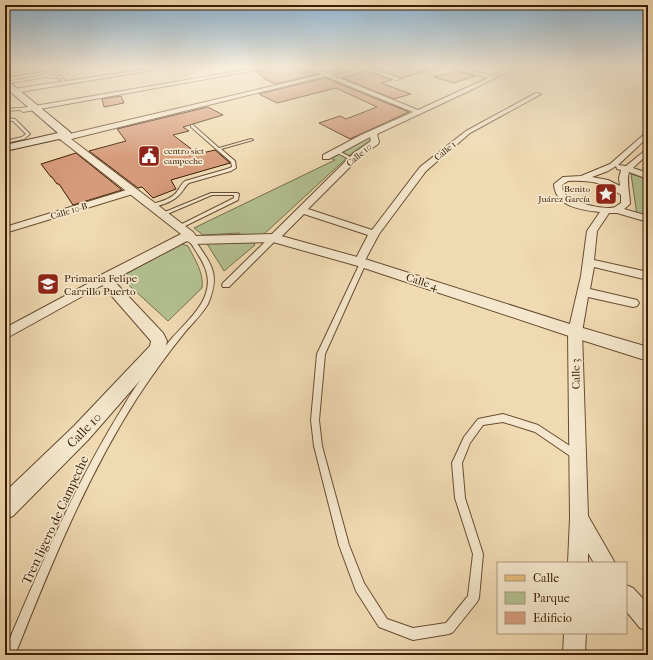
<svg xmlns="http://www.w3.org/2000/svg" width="653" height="660" font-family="'IM FELL French Canon',serif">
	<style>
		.green { fill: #b3c191; stroke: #776f4a }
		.building { fill: #d69b7b; stroke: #3b1d04 }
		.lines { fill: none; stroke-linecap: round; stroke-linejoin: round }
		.service-casing { stroke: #684c30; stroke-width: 2 }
		.pedestrian-casing { stroke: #684c30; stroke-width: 2 }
		.minor-casing { stroke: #684c30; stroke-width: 2 }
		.tertiary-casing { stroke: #684c30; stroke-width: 2 }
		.secondary-casing { stroke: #3b1d04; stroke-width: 2 }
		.primary-casing { stroke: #3b1d04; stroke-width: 2 }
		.service { fill: #f5e7cd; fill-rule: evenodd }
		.pedestrian { fill: #f5e7cd; fill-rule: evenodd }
		.minor { fill: #f5e7cd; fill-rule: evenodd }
		.tertiary { fill: #f5e7cd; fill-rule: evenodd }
		.secondary { fill: #f5e7cd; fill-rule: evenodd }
		.primary { fill: #e8bd79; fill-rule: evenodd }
		.labels { text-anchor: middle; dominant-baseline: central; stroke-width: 3.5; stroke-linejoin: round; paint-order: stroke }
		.far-poi-label { font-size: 9px; fill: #3b1d04; stroke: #f5e7cd; text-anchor: start }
		.far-street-label { font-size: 9px; fill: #3b1d04; stroke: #f5e7cd }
		.poi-label { font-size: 11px; fill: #3b1d04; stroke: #f5e7cd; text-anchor: start }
		.street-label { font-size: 11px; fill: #3b1d04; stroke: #f5e7cd }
		.near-street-label { font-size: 13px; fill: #3b1d04; stroke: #f5e7cd }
	</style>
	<rect width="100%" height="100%" fill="#f0dab2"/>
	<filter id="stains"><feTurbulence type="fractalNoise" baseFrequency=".005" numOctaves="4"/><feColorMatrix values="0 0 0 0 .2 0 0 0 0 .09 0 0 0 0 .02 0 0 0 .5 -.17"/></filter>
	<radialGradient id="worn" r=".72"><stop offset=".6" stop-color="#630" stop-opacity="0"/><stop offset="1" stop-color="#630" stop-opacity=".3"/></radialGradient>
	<g class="green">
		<path d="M370,135l2,4 -20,14 -89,82 -20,1 -4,-3 -36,2 -9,-7 141,-68 -7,-3z"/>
		<path d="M631,174l17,5v38l-11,-2z"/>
		<path d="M253,241l2,4 -31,26 -18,-29z"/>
		<path d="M182,244l6,2c7,14 16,26 14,42l-34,33 -48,-44z"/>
	</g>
	<g class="building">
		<path d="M273,67h28l17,7 -43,10 -10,-5 -9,-8 16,-3z"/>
		<path d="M381,67h48v3l-28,8 -26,-10z"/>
		<path d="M366,71l26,9 -11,3 30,11 -17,5 -52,-21z"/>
		<path d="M457,71l18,5 -21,7 -20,-6z"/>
		<path d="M325,78l84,34 -59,27 -31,-16 21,-7 6,3 31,-12 -41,-19 -59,15 -18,-9z"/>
		<path d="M121,96l3,7 -20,4 -2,-8z"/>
		<path d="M208,107l15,8 -40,12 6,4 -16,4 25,19 17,-4 15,13 -59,17 5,9 -23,9 -11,-11 -4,1 -49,-37 37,-10 -9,-12z"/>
		<path d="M76,153l46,37 -49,15 -14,-21h-2l-5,-7h-1l-10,-13z"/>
	</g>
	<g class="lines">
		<g class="service-casing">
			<g id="service">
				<path d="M46,67l4,6 -2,2 14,1 4,8h-2l-4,-6 -15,-1 -40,7v-2l39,-7 3,-2 -2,-5z"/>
				<path d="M35,107l-1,2 -29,2v-2z"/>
				<path d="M5,118l10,1 15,15 -6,5 -19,4v-2l17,-4 4,-3 -13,-13 -8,-1z"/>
				<path d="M191,125h2l26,23 32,-9 2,1 -32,9 14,12 1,7 -5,3 -42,12c-5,4 -6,9 -11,13 -6,6 -20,11 -28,11v-2c8,-3 19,-5 25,-11 4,-4 5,-9 10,-13l42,-12 5,-2 -1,-5 -40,-35z"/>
				<path d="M337,150l17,9 1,1 -3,1 -16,-9v-2z"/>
				<path d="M211,193h26l2,1 -1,6 -57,28h-4l-1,-1 58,-29v-3h-22l-47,20 -5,-1z"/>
				<path d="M192,238l2,1c17,25 27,34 14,65 -6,10 -15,19 -23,28 -17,21 -33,43 -48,66 -51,80 -87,169 -122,257h-10v-5c35,-83 70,-166 118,-243 14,-24 31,-47 49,-69 11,-12 30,-30 34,-45 7,-21 -7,-36 -17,-53z"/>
				<path d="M363,261l3,2 -41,91 -6,66 3,26 27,99 15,38 23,36 26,9 33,-5 22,-27 5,-42 -18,-56 -3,-35 12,-26 14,-18 25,-5 35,11 41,27 2,3 -2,3 -3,1 -3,-1 -38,-26 -32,-10 -20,3 -13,18 -8,20 3,35 18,56 -4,44 -2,4 -24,30 -4,2 -36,6 -34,-13 -23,-36 -17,-46 -25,-99 -3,-26 6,-66 43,-91z"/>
			</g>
		</g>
		<g class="pedestrian-casing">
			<path id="pedestrian" d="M271,236h3l4,2 -49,49h-6l-1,-2 1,-2z"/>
		</g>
		<g class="minor-casing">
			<g id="minor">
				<path d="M160,67h11l-157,26 -3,-2 3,-2z"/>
				<path d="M262,67h10l-249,45 -3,-2 3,-2z"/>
				<path d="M359,67h7l35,12 -5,1z"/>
				<path d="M452,67h7l33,9 19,-9h6l-46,23 -94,44 2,8 -1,2 -18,13 -52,52 64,21 48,-63 46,-36 70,-38 5,1 -71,39 -44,38 -47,63 -16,30h-8l-1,-2 14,-27 -64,-21 -26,26h-8l-1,-2 1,-2 84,-83 17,-12 -1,-4 -41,22h-6v-4l38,-20 52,-23 -93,-38v-2h4l94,38 70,-32 -36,-10z"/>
				<path d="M648,131v6l-30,28 8,1 22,-18v6l-15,14 15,5v6l-19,-7c-3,10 1,21 1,32l-6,5 24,7v6l-31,-9h-8l-12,18 -3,29 54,12v8l-54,-13 -4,22 43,10 4,1 2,3 -2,3 -4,1 -45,-10 -6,35 6,184 27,47h-21l-6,-10v10h-20l2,-45 -2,-186 13,-56 6,-45 13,-19c-18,-2 -45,-5 -46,-28l9,-7 18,-1 29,-12zM616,166l1,3 4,1 -2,8 1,8 -12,-6 -16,-3 16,-6zM568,181c20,-1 37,1 53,14v8c-2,1 -4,3 -6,4 -9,4 -48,-5 -52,-16 -1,-2 0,-4 -1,-6z"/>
				<path d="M133,188l4,3 -1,2 -131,40v-6z"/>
				<path d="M104,275l4,1 2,3 -2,3 -103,57v-11z"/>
				<path d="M626,585l7,3 15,16v27l-8,-3 -14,-17z"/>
				<path d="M564,633h22l-1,22h-22z"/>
			</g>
		</g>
		<g class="tertiary-casing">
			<path id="tertiary" d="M353,67h9l-291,72 122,93 3,4 78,-2 94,26 208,66 72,21v14l-79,-25 -211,-70 -85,-24 -81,2 -5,-3 -74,39 50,53 4,8 -3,12 -76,87 -75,76 -8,3v-27l69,-66 76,-80 1,-5 -54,-62 2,-3 82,-42 -120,-94 -1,-2 1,-2z"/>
		</g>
		<g class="secondary-casing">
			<path id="secondary" d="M5,81h3l62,51 1,2 -3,6 -4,1 -5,-2 -54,12v-6l53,-12 -53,-46z"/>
		</g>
		<g class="primary-casing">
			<path id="primary" d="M40,67h20l-4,2 -51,8v-6z"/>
		</g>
		<use href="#service" class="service"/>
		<use href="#pedestrian" class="pedestrian"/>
		<use href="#minor" class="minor"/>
		<use href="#tertiary" class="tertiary"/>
		<use href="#secondary" class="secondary"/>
		<use href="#primary" class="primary"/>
	</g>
	<linearGradient id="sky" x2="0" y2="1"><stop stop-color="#8bb5d5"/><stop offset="0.42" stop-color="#f8eedc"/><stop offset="1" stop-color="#f8eedc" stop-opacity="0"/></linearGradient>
	<rect width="653" height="159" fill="url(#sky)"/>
	<defs>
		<g id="civic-square" transform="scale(1.15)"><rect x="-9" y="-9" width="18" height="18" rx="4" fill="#8f2418" stroke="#f5e7cd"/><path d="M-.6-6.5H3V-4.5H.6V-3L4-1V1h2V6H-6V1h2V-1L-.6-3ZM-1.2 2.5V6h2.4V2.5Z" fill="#fff"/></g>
		<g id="sight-square" transform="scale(1.15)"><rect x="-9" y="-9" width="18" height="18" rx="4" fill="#8f2418" stroke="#f5e7cd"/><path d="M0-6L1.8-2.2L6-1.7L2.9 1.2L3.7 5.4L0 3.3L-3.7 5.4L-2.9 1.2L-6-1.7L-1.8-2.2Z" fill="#fff"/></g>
		<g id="school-square" transform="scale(1.15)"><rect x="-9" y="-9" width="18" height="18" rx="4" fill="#8f2418" stroke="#f5e7cd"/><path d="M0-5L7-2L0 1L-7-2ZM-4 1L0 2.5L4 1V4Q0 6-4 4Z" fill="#fff"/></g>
	</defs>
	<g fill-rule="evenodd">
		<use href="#civic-square" x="149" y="156"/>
		<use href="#sight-square" x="606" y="194"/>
		<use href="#school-square" x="48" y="284"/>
	</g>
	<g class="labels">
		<g class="far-poi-label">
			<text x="164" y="151">centro sict<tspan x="164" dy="10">campeche</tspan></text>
			<text x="590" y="189" text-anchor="end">Benito<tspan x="590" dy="10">Juárez García</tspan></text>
		</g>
		<g class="far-street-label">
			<text transform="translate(445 151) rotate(-39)">Calle 1</text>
			<text transform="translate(359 155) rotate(-41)">Calle 10</text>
			<text transform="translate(69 211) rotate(-17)">Calle 10-B</text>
		</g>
		<g class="poi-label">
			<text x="64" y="278">Primaria Felipe<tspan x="64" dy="13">Carrillo Puerto</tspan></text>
		</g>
		<g class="street-label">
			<text transform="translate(422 282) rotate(18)">Calle 4</text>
			<text transform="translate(576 374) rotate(-91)">Calle 3</text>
		</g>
		<g class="near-street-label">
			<text transform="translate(84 430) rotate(-46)">Calle 10</text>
			<text transform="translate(55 520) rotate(-65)">Tren ligero de Campeche</text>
		</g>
	</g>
	<rect width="653" height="660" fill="none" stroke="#f0dab2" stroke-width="20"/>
	<rect x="6" y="6" width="641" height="648" fill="none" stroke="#3b1d04" stroke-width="2"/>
	<rect x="10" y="10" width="633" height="640" fill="none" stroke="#3b1d04"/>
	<rect x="497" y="562" width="130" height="72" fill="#f5e7cd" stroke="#ab967d"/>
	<rect x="505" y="575" width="20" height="6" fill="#e8bd79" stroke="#ab967d"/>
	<text x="533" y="582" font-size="12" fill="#3b1d04">Calle</text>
	<rect x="505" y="592" width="20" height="12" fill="#b3c191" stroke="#ab967d"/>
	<text x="533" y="602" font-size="12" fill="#3b1d04">Parque</text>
	<rect x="505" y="612" width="20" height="12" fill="#d69b7b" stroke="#ab967d"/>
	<text x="533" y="622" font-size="12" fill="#3b1d04">Edificio</text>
	<rect width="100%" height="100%" filter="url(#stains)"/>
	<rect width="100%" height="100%" fill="url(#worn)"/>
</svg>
